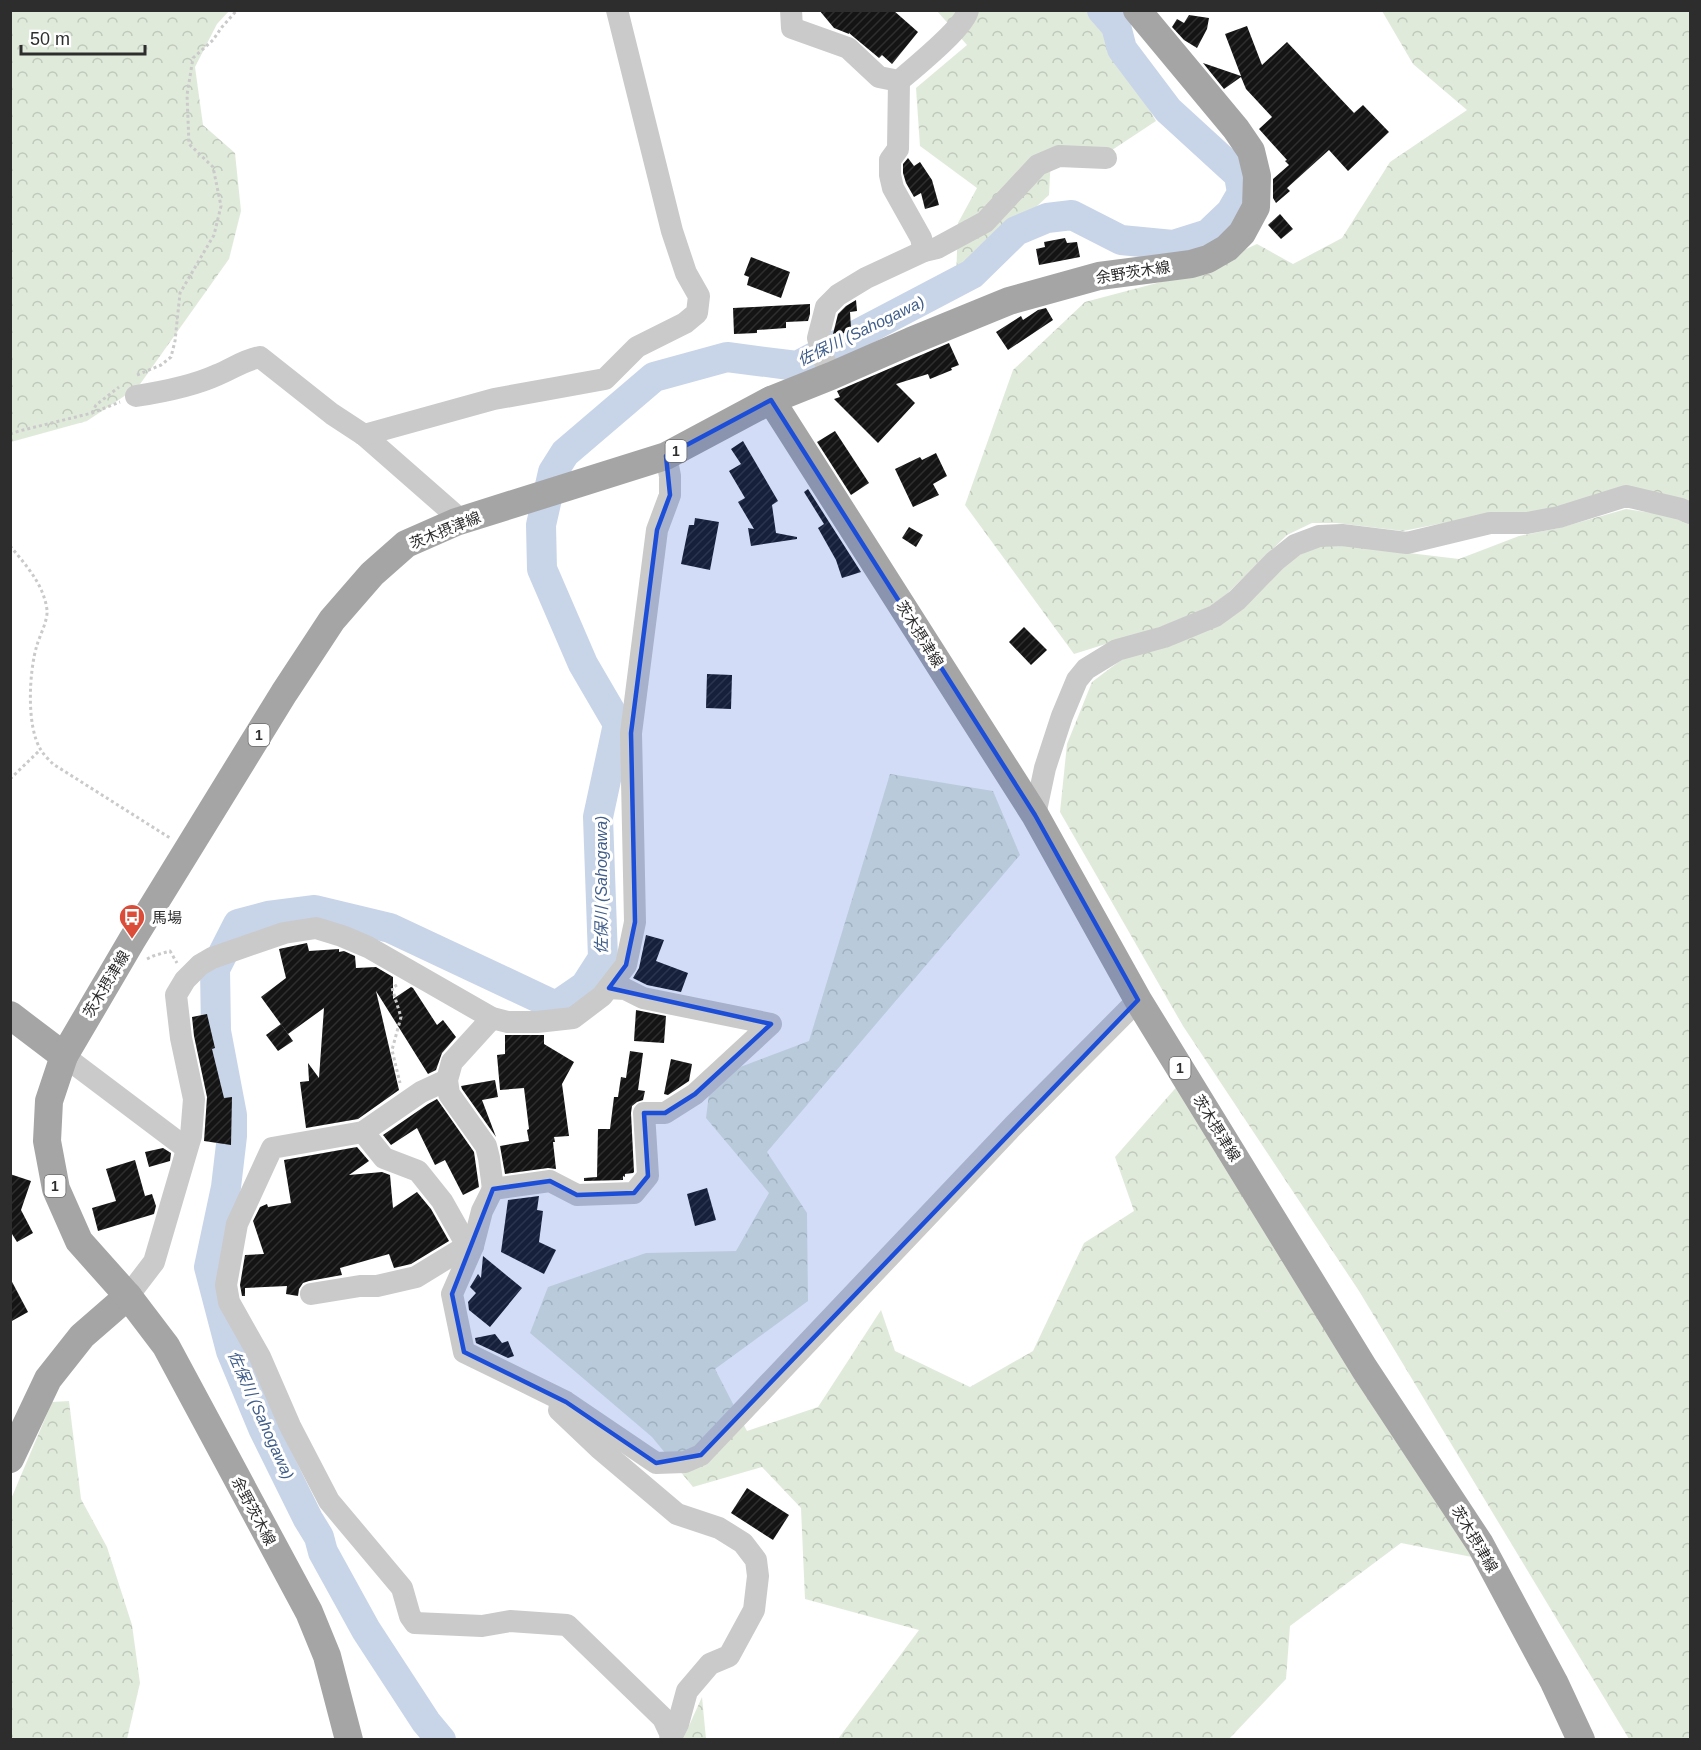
<svg xmlns="http://www.w3.org/2000/svg" width="1701" height="1750" font-family="Arial,'Noto Sans JP',sans-serif">
	<style>
		.forest { fill: url(#forest-crowns) }
		.lines { fill: none; stroke-linecap: round; stroke-linejoin: round }
		.river { stroke: #c8d5e9; stroke-width: 30 }
		.building { fill: url(#building-hatch) }
		.path { stroke: #cacaca; stroke-width: 3; stroke-dasharray: 3 3; stroke-linecap: butt }
		.minor { stroke: #cacaca; stroke-width: 22 }
		.major { stroke: #a5a5a5; stroke-width: 28 }
		.marked { fill: #1d4ed8; fill-opacity: 0.2; stroke: #1d4ed8; stroke-width: 4.5; stroke-linejoin: round }
		.labels { text-anchor: middle; dominant-baseline: central; stroke-width: 6; stroke-linejoin: round; paint-order: stroke }
		.shield { fill: #fff; stroke: #6c6c6c; stroke-width: 1.5 }
		.shield-label { font-size: 14px; font-weight: bold; fill: #2d2d2d }
		.street-label { font-size: 15px; fill: #2d2d2d; stroke: #fff }
		.poi-label { font-size: 15px; fill: #2d2d2d; stroke: #fff; text-anchor: start }
		.water-label { font-size: 16px; font-style: italic; fill: #405e8a; stroke: #fff }
	</style>
	<defs>
		<pattern id="forest-crowns" width="20" height="18" patternUnits="userSpaceOnUse" patternTransform="scale(1.5)"><rect width="20" height="18" fill="#e0eadb"/><path d="M2 6a3 3 0 1 1 6 0M12 15a3 3 0 1 1 6 0" fill="none" stroke="#c0c9bc"/></pattern>
		<pattern id="building-hatch" width="6" height="6" patternUnits="userSpaceOnUse" patternTransform="scale(1.5)"><rect width="6" height="6" fill="#141414"/><path d="M-1 1l2-2M0 6l6-6M5 7l2-2" fill="none" stroke="#2e2e2e"/></pattern>
	</defs>
	<rect width="100%" height="100%" fill="#fff"/>
	<g class="forest">
		<path d="M11,11h218l-12,13 -22,43 8,58 32,28 6,58 -12,48 -91,128 -51,34 -76,21z"/>
		<path d="M937,11h155l64,110 -50,33 -55,1 -2,40 -93,86 2,-58 19,-35 -57,-42 -4,-58 51,-43z"/>
		<path d="M1382,11h308v492l-137,6 -31,7 -32,-2 -87,17 -67,-8h-24l-25,12 -60,59 -21,15 -46,18 -86,27 -109,-149 48,-135 72,-68 106,-28 66,-30 36,20 49,-26 48,-76 77,-52 -54,-46z"/>
		<path d="M1626,509l52,8 12,5v1217h-61l-270,-448 -176,-265 -123,-214 7,-68 25,-62 29,-22 194,-114 27,-1 117,14 60,-23 40,-8z"/>
		<path d="M890,774l103,17 27,64 -253,297 40,61 1,88 -93,68 32,62 71,-24 63,-97 14,41 75,36 63,-36 51,-108 50,-32 -19,-54 65,-74 297,475 -76,-15 -111,83 -4,53 -57,60h-391l81,-109 -114,-31 -4,-91 -39,-41 -69,20 -41,-50 -122,-104 18,-46 98,-34 90,-2 33,-58 -63,-75 5,-40 98,-37z"/>
		<path d="M69,1401l12,98 26,48 25,78 8,58 -13,56 -116,1v-241l41,-97z"/>
		<path d="M702,1697l4,42h-23z"/>
	</g>
	<g class="lines">
		<path class="river" d="M441,1740l-15,-18 -60,-92 -43,-78 -4,-15 -11,-18 -45,-91 -32,-77 -22,-84 17,-80 6,-51v-21l-16,-84 -1,-62 23,-45 30,-8 47,-6 75,18 166,78 29,-20 18,-28 -5,-141 20,-93 -35,-60 -41,-95 -1,-44 12,-53 12,-19 89,-76 73,-20 70,9 175,-92 44,-43 31,-13 25,-3 49,25 52,5 35,-11 23,-22 11,-19 -3,-18 -71,-65 -46,-61 -6,-23 -14,-16"/>
	</g>
	<g class="building">
		<path d="M819,10h74l25,22 -26,32 -10,-9 -3,3 -30,-25v1l-15,-6z"/>
		<path d="M1189,15l20,3 -2,11 -10,19 -13,-8 -12,-13 5,-8 7,4z"/>
		<path d="M1247,26l15,39 25,-23 67,71 9,-8 26,27 -41,39 -19,-21 -42,38 3,3 -14,12 -3,-5v-19l16,-14 -4,-4 2,-1 -28,-31 13,-12 -26,-28 -5,-12 -17,12 -21,-26 38,13 -16,-42z"/>
		<path d="M908,158l6,8 6,-4 12,18 7,25 -14,4 -4,-16 -7,4 -8,-14 -3,-10v-9z"/>
		<path d="M1280,214l13,15 -12,10 -13,-14z"/>
		<path d="M1065,238l2,5 10,-1 3,15 -41,8 -3,-16 9,-2 -1,-5z"/>
		<path d="M751,257l39,15 -9,26 -34,-13 2,-8 -5,-2z"/>
		<path d="M856,300l1,11 -7,1 1,16 -6,5 -12,1 5,-20 8,-8z"/>
		<path d="M810,304v10l-2,7 -22,1v6l-29,2v3l-23,1 -1,-26z"/>
		<path d="M1046,308l7,12 -45,30 -12,-18 25,-16 2,4 15,-10z"/>
		<path d="M949,343l10,22 -8,3 1,2 -22,9 -2,-5 -32,10 19,19 -37,40 -44,-44 6,-2 -3,-6z"/>
		<path d="M835,431l34,52 -18,12 -34,-53z"/>
		<path d="M743,441l35,60 -6,4 4,28 21,4v2l-46,7 -3,-18 6,1 -16,-27 7,-4 -16,-27 12,-7 -10,-15z"/>
		<path d="M936,453l11,23 -14,8 6,11 -26,12 -18,-38 25,-12 2,3z"/>
		<path d="M808,489l53,83 -19,6 -6,-18 -18,-32 6,-4 -20,-32z"/>
		<path d="M695,518l24,4 -9,48 -29,-6 8,-39h5z"/>
		<path d="M909,527l14,8 -7,12 -14,-9z"/>
		<path d="M1024,627l23,23 -16,15 -22,-23z"/>
		<path d="M707,674l25,1 -1,34 -25,-1z"/>
		<path d="M646,935l18,5 -8,21 32,12 -7,19 -34,-7 -14,-7 6,-10z"/>
		<path d="M307,943l2,8 30,-2v3l5,-1 11,5 1,12 20,-1 17,10v22l18,-12 2,1 24,37 6,-5 13,17 -14,16 -6,17 -8,4 -52,-83 23,99 -41,29 -52,9 -6,-46 9,-1 -1,-18 11,15 5,-70 -36,26 -27,-37 25,-19 -7,-29z"/>
		<path d="M636,1010l30,6 -2,27 -30,-2z"/>
		<path d="M207,1014l8,34 -3,1 12,49 8,-1 -1,48 -27,-4 3,-44 -13,-61 -2,-19z"/>
		<path d="M281,1024l12,17 -15,10 -12,-16z"/>
		<path d="M505,1035h39v9l30,18 -12,22 7,52 -15,1 1,5h-2l3,27 -8,-1 -43,6 -5,-28 29,-5 -2,-11 2,-1 -5,-41 -24,2 -3,-35 8,-1z"/>
		<path d="M630,1051l13,2 -5,37 7,1 -2,9 -6,2 -5,4 -1,7 3,59 -1,1 -8,1v3l-2,-1v4l-39,1v-3l13,-1 1,-48h12l4,-32h4l3,-20 5,1z"/>
		<path d="M671,1059l21,5 -3,17 -21,14 -4,-1z"/>
		<path d="M495,1080l3,17 -16,3 14,37 -34,-48 -1,-3z"/>
		<path d="M437,1099l37,53 5,35 -16,8 -18,-35 -10,5 -18,-37 -26,17 -8,-10 45,-31z"/>
		<path d="M357,1147l12,14 -20,14 33,-3 8,3 3,33 24,-16 14,17 18,32 -38,23 -17,4 -5,-14 -49,14 2,7 -33,6 -6,2 -4,6 -1,7 -12,-2 1,-8 -42,2v8h-3l-2,-11 5,-30 19,-1 -11,-33 7,-14 7,-3 1,3 23,-4 -7,-43z"/>
		<path d="M163,1148l8,5 -1,8 -21,6 -4,-15z"/>
		<path d="M135,1160l10,36 7,-2 4,12 -2,8 -56,17 -6,-23 24,-7 -10,-32z"/>
		<path d="M10,1174l21,7 -10,29 12,23 -16,9 -5,-8h-2z"/>
		<path d="M707,1188l9,32 -21,6 -8,-32z"/>
		<path d="M539,1196l-2,14 6,1 -4,31 17,8 -12,24 -43,-22 7,-52z"/>
		<path d="M483,1256l39,32 -32,39 -21,-17 -1,-8 8,-9 -6,-6 8,-13 3,4z"/>
		<path d="M10,1278l18,34 -18,10z"/>
		<path d="M495,1334l7,9 6,-2 6,15 -6,2 -32,-15 -1,-5z"/>
		<path d="M747,1488l42,27 -16,25 -42,-27z"/>
	</g>
	<g class="lines">
		<g class="path">
			<path d="M137,375l24,-10 10,-8 4,-16 5,-48 34,-58 7,-29 -8,-39 -24,-23 -2,-49 6,-37 20,-18 9,-13 15,-17"/>
			<path d="M92,413l4,-8 23,-18"/>
			<path d="M10,434l9,-3 73,-18 28,-11"/>
			<path d="M10,546c16,19 34,39 37,64 1,10 -7,25 -10,35 -8,26 -11,82 4,105 3,5 8,10 12,14l117,74"/>
			<path d="M10,779l30,-29"/>
			<path d="M147,959l6,-3 17,-5 7,12"/>
			<path d="M397,985l-5,3 9,29 -9,33 8,33"/>
		</g>
		<g class="minor">
			<path d="M791,10l1,18 56,20 31,29 20,4c15,-13 66,-54 69,-71"/>
			<path d="M899,81l-1,68 -8,11v15l3,13 28,50 3,13"/>
			<path d="M831,376l-7,-17 -6,-21 8,-31 12,-12 28,-17 58,-27 13,-3 48,-26 53,-57 21,-9 47,2"/>
			<path d="M136,396c26,-4 57,-10 81,-21 15,-6 27,-15 43,-18l72,57 32,21 89,78 3,9"/>
			<path d="M364,435l130,-36 111,-20 32,-32 48,-24 12,-10 2,-17 -13,-23 -14,-42 -55,-221"/>
			<path d="M1035,815l10,-47 17,-52 15,-36 9,-11 31,-19 47,-13 51,-21 22,-16 38,-39 20,-16 24,-9 23,-1 65,8 83,-20h37l32,-6 67,-21 55,13 9,4"/>
			<path d="M609,988l16,1 18,9 128,26 -76,70 -30,19h-21l4,63 -14,17 -57,2 -27,-14 -57,8 -11,22 -9,35 -21,48 12,58 102,50 90,61 29,-1 16,-7 312,-329 125,-126"/>
			<path d="M492,1018l-40,44 -5,18 2,14 37,52 3,12 4,31"/>
			<path d="M64,1056l122,92"/>
			<path d="M447,1080l-26,12 -58,40 -91,16 -35,76 -11,61 3,17 31,55 30,69 39,75 73,87 8,28 5,7 67,3 28,-5 57,4 96,93 8,17"/>
			<path d="M363,1132l21,26 34,13 24,30 27,48"/>
			<path d="M311,1294l49,-8h17l39,-9 41,-25 12,-3 4,-3"/>
			<path d="M128,1296l26,-34 37,-126 3,-37 -13,-61 -5,-43 9,-15 15,-15 12,-7 72,-25 32,-5 26,8 26,11 124,71 16,4h29l36,-4 29,-22 24,-31 9,-43 -4,-189 26,-203 13,-35v-19l-4,-20"/>
			<path d="M559,1410l40,38 78,66 42,14 24,15 13,17 2,16 -4,34 -25,46 -19,8 -23,27 -9,33 -8,16"/>
		</g>
		<g class="major">
			<path d="M771,400l264,415 103,185 226,368 116,176 74,138 27,58"/>
			<path d="M10,1015l54,41"/>
			<path d="M10,1459l38,-80 34,-43 46,-40"/>
			<path d="M349,1740l-22,-84 -18,-44 -143,-266 -38,-50 -49,-55 -23,-52 -9,-48 2,-40 15,-45 68,-116 152,-247 48,-73 40,-46 34,-30 50,-22 210,-66 105,-56 60,-24 80,-35 98,-40 90,-25 92,-12 17,-5 19,-11 15,-15 14,-26 1,-31 -6,-25 -15,-22 -99,-119"/>
		</g>
	</g>
	<path class="marked" d="M771,400l264,415 103,185 -437,455 -45,8 -90,-61 -102,-50 -12,-58 41,-105 57,-8 27,14 57,-2 14,-17 -4,-63h21l30,-19 76,-70 -162,-36 17,-23 9,-43 -4,-189 26,-203 13,-35 -4,-39z"/>
	<defs>
		<g id="bus-pin" transform="scale(1.35)"><path d="M0 17L-7.5 6A9.5 9.5 0 1 1 7.5 6Z" fill="#db4d38" stroke="#fff"/><path d="M-5-6H5V4H4V6H2V4H-2V6H-4V4H-5ZM-3.5-4V0h7V-4ZM-3.5 1.2v1.5H-2V1.2ZM2 1.2v1.5H3.5V1.2Z" fill="#fff"/></g>
	</defs>
	<g fill-rule="evenodd">
		<use href="#bus-pin" x="132" y="917"/>
	</g>
	<g class="labels">
		<g class="shield">
			<rect x="665.5" y="440" width="21" height="22" rx="4.5"/>
			<rect x="248.5" y="724" width="21" height="22" rx="4.5"/>
			<rect x="1169.5" y="1057" width="21" height="22" rx="4.5"/>
			<rect x="44.5" y="1175" width="21" height="22" rx="4.5"/>
		</g>
		<g class="shield-label">
			<text x="676" y="451">1</text>
			<text x="259" y="735">1</text>
			<text x="1180" y="1068">1</text>
			<text x="55" y="1186">1</text>
		</g>
		<g class="street-label">
			<text transform="translate(1133 272) rotate(-9)">余野茨木線</text>
			<text transform="translate(445 530) rotate(-22)">茨木摂津線</text>
			<text transform="translate(920 634) rotate(58)">茨木摂津線</text>
			<text transform="translate(106 984) rotate(-59)">茨木摂津線</text>
			<text transform="translate(1217 1128) rotate(58)">茨木摂津線</text>
			<text transform="translate(254 1511) rotate(62)">余野茨木線</text>
			<text transform="translate(1475 1539) rotate(59)">茨木摂津線</text>
		</g>
		<g class="poi-label">
			<text x="152" y="917">馬場</text>
		</g>
		<g class="water-label">
			<text transform="translate(861 331) rotate(-26)">佐保川 (Sahogawa)</text>
			<text transform="translate(601 885) rotate(-90)">佐保川 (Sahogawa)</text>
			<text transform="translate(261 1415) rotate(66)">佐保川 (Sahogawa)</text>
		</g>
	</g>
	<rect width="1701" height="1750" fill="none" stroke="#2d2d2d" stroke-width="24"/>
	<path d="M21 45v9h124v-9" fill="none" stroke="#2d2d2d" stroke-width="3"/>
	<text x="30" y="45" font-size="18" fill="#2d2d2d" stroke="#ffffff" stroke-width="4.5" paint-order="stroke">50 m</text>
</svg>
